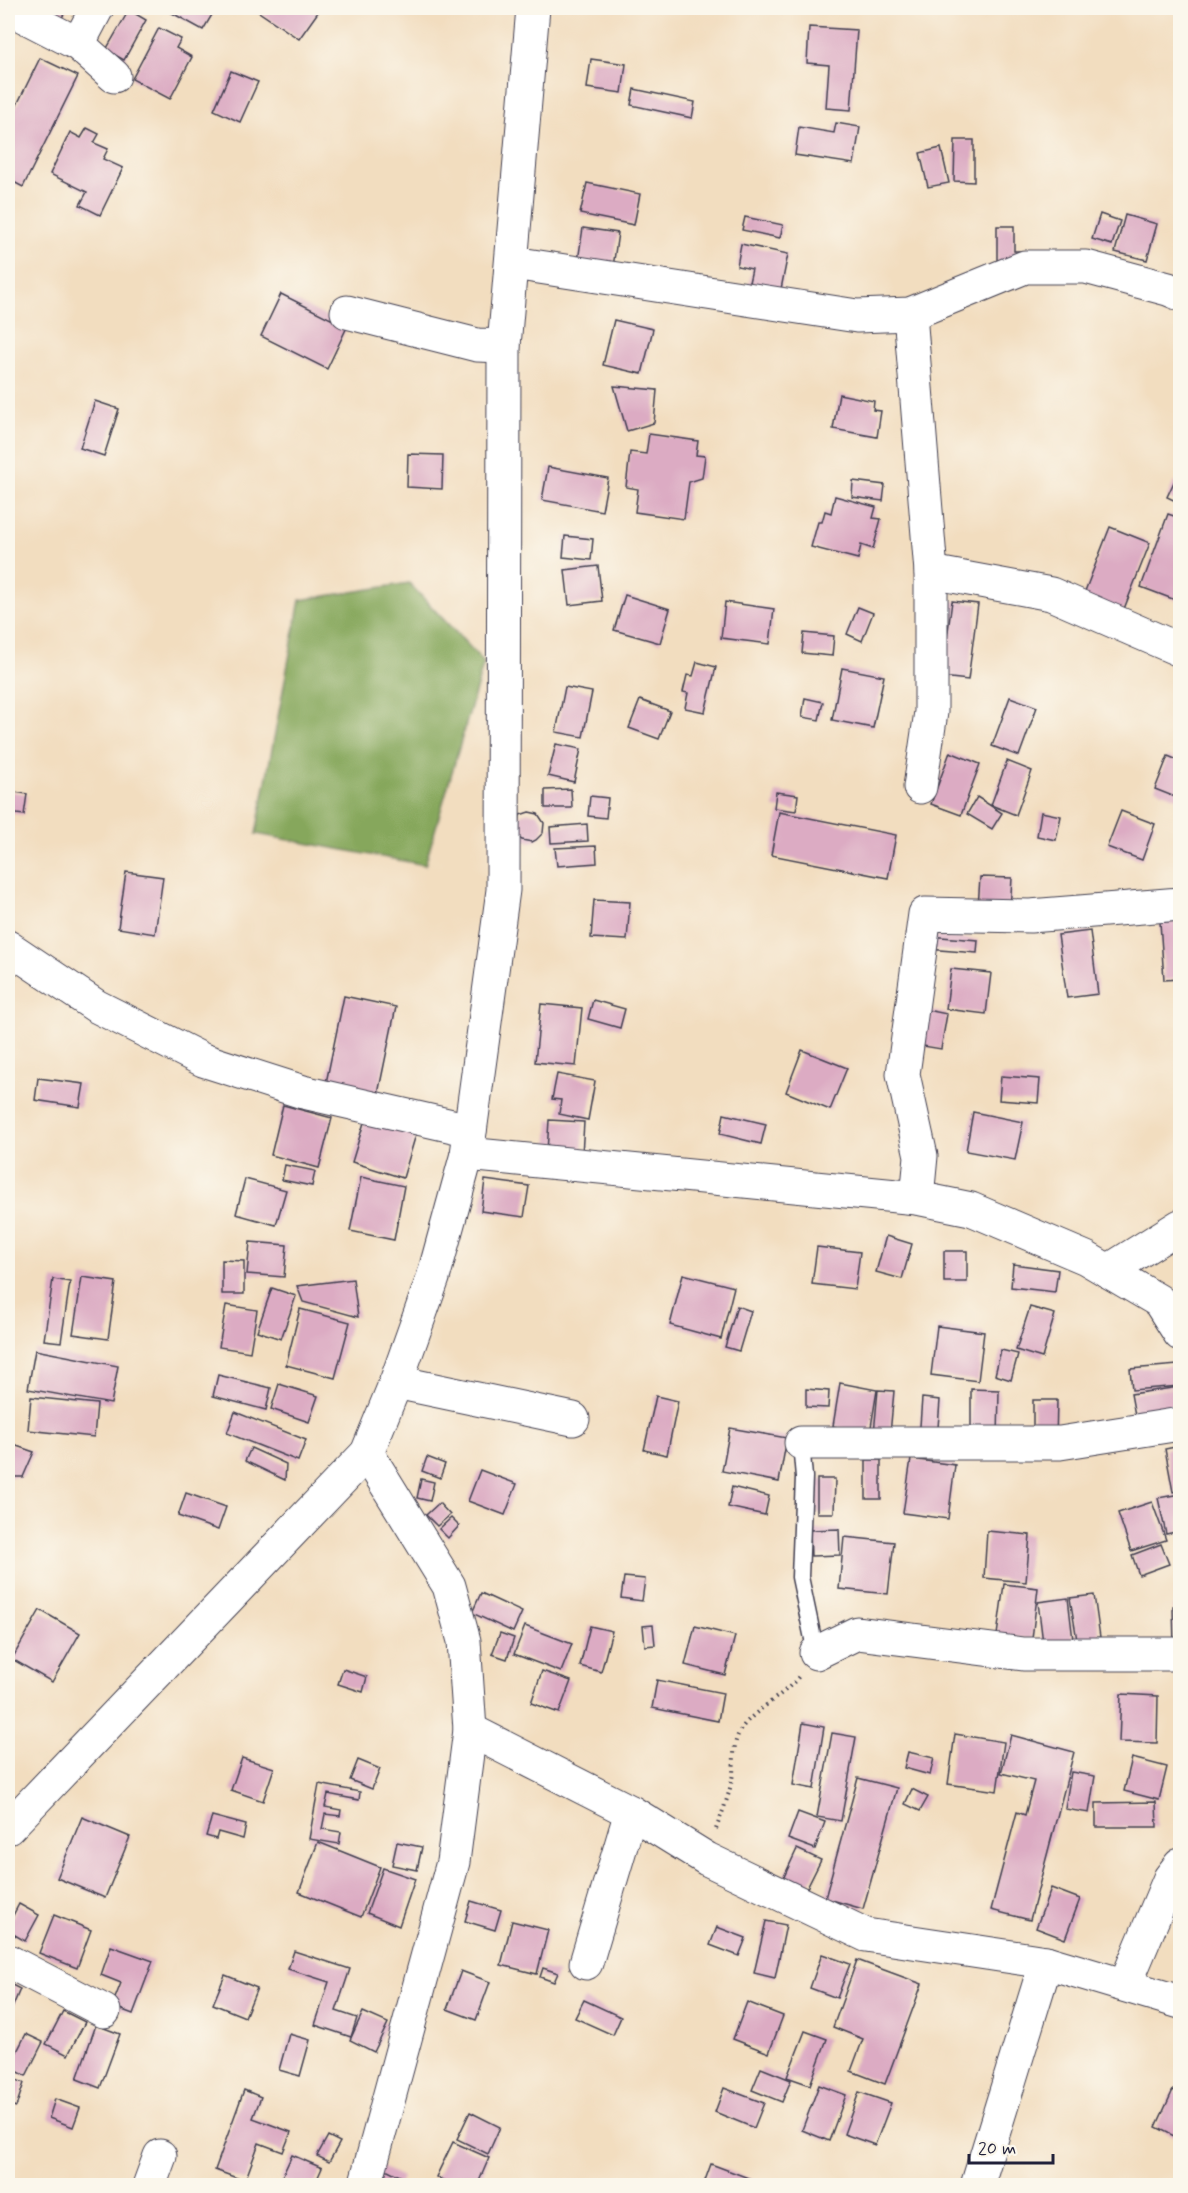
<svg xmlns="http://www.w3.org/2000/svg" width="1188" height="2193" font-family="Mynerve,sans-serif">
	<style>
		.forest { fill: #86a75c; stroke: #54644c; stroke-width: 1.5 }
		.building { fill: #dcabc3 }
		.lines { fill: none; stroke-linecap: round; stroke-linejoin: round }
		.service-casing { stroke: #413e4f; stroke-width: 19 }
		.minor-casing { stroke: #413e4f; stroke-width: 35 }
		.tertiary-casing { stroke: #413e4f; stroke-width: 35 }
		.path { stroke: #413e4f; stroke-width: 4; stroke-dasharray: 1.5 4.5; stroke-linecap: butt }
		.service { stroke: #fff; stroke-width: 16 }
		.minor { stroke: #fff; stroke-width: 33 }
		.tertiary { stroke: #fff; stroke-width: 33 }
	</style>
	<rect width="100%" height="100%" fill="#fbf7ec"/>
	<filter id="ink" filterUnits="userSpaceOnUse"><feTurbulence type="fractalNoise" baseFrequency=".0167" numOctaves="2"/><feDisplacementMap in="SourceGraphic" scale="12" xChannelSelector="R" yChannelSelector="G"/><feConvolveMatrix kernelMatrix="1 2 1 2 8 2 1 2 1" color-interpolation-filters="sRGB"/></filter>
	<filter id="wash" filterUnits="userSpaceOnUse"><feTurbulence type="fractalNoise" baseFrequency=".008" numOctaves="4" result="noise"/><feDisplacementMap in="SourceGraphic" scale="24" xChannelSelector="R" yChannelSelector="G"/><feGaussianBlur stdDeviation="1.35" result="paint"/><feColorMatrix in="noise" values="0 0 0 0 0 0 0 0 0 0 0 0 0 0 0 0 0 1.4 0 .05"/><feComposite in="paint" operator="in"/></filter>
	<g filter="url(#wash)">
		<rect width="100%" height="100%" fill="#f2ddbf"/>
		<path class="forest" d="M409,583l75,79 -59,203 -169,-31 44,-234z"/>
		<g id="blocks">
			<g class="building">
				<path d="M42,8h26l-7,11z"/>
				<path d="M163,8h53l-13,22z"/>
				<path d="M253,8h68l-22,31z"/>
				<path d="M129,10l17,10 -22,40 -18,-10z"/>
				<path d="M809,27l48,3 -6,80 -25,-2 3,-43 -22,-2z"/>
				<path d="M159,28l22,11 -5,9 16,9 -22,42 -38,-20z"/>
				<path d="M40,58l38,18 -55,111 -15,-8v-56z"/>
				<path d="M591,59l35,5 -4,29 -35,-5z"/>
				<path d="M231,71l27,11 -18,40 -26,-12z"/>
				<path d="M634,89l61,13 -3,16 -61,-13z"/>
				<path d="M836,123l24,4 -6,37 -59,-9 4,-28 35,6z"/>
				<path d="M87,128l12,6 -5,9 14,6 -5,10 20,9 -23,47 -20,-10 7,-13 -37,-18 20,-42 11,6z"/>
				<path d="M955,140h19v42l-20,-1z"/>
				<path d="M941,148l8,35 -21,4 -8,-34z"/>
				<path d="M587,183l53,11 -6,31 -54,-11z"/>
				<path d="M1100,214l20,7 -8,24 -20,-6z"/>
				<path d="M1125,215l32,9 -10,36 -32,-8z"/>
				<path d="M745,217l38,8 -3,13 -38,-8z"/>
				<path d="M997,226h17v25h6l1,14 -24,1z"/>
				<path d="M583,228l35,5 -5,34 -35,-6z"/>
				<path d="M741,244l47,10 -8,40 -32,-7 4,-18 -15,-3z"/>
				<path d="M281,294l66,33 -20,42 -66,-33z"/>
				<path d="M614,320l39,9 -11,45 -39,-9z"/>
				<path d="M614,386l43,4 -3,33 -27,8z"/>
				<path d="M839,394l35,7 -1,9 8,1 -4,26 -44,-8z"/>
				<path d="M95,401l24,8 -15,47 -24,-8z"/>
				<path d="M649,434l49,7 -2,14 9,1 -3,22 -13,4 -5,37 -49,-7 3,-23 -12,-2 4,-35 16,2z"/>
				<path d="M408,454l35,1 -1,34 -35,-2z"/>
				<path d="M548,467l60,11 -6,33 -60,-11z"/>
				<path d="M853,481l32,4 -2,16 -31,-4z"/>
				<path d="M1174,482l6,3v18l-13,-6z"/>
				<path d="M835,496l41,11 -3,11 8,1 -8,30 -12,-4 -3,14 -47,-12 7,-25h4l3,-11 6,2z"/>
				<path d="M1168,514l12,4v77l-2,6 -37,-14z"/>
				<path d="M1110,527l40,16 -30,76 -40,-15z"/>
				<path d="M565,536l28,3 -2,21 -28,-3z"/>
				<path d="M598,566l4,35 -33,4 -4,-35z"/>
				<path d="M625,595l45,14 -10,34 -46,-13z"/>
				<path d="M952,601l26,3 -10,76 -26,-3z"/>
				<path d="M725,602l49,7 -4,35 -49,-6z"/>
				<path d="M858,607l15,6 -11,28 -15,-7z"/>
				<path d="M804,633l30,3 -2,20 -30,-3z"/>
				<path d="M697,662l19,5 -11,45 -20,-4 3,-15 -5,-1 4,-17 6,1z"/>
				<path d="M842,668l42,8 -11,52 -41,-8z"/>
				<path d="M565,687l27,5 -9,45 -27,-5z"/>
				<path d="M1010,697l27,10 -18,49 -27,-10z"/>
				<path d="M805,698l18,4 -4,18 -17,-3z"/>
				<path d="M640,700l30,11 -11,28 -30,-11z"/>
				<path d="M556,744l25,5 -7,33 -26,-6z"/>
				<path d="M950,752l30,12 -19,51 -30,-11z"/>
				<path d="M1168,756l12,5v38l-25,-10z"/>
				<path d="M1007,761l25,10 -16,44 -25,-10z"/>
				<path d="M571,789l1,19h-27v-18z"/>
				<path d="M8,791l19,3 -3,21 -16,-2z"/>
				<path d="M776,792l22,3 -2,16 -22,-3z"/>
				<path d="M590,796l18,2 -2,20 -18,-2z"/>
				<path d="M977,797l25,16 -10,16 -25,-15z"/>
				<path d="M1121,811l34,13 -13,36 -35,-13z"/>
				<path d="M529,812l9,2 6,9 -1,10 -7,7 -4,2 -10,-2 -4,-3 2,-22z"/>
				<path d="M779,812l117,23 -8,43 -117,-23z"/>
				<path d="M1041,812l20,4 -5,24 -19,-4z"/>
				<path d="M587,824l1,17 -37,2 -1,-16z"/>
				<path d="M596,846l1,17 -40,3 -2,-18z"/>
				<path d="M126,872l37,5 -8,57 -37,-6z"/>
				<path d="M980,877l32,1 -2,32 -32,-2z"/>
				<path d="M594,900l36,2 -3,38 -36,-2z"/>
				<path d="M1180,921v58l-16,1 -4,-58z"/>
				<path d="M1090,931l8,63 -31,4 -9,-63z"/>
				<path d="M928,936l50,4 -1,13 -50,-4z"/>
				<path d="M951,969l40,4 -5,41 -40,-5z"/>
				<path d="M344,996l52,11 -18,87 -52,-11z"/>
				<path d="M593,1000l32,9 -5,19 -32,-9z"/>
				<path d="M541,1004l41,4 -6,58 -41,-4z"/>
				<path d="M917,1008l30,6 -6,35 -30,-5z"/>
				<path d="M802,1050l45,18 -17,42 -44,-18z"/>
				<path d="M557,1074l38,7 -7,39 -29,-6 2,-14 -9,-1z"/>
				<path d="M1001,1076l39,3 -2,24 -39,-3z"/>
				<path d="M38,1078l46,6 -4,23 -45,-7z"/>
				<path d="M283,1105l49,13 -13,50 -48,-13z"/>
				<path d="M973,1112l50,10 -8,38 -49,-9z"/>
				<path d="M724,1114l42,10 -5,20 -41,-10z"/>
				<path d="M366,1116l51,15 -14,47 -51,-16z"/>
				<path d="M549,1120l35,2 -2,33 -35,-3z"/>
				<path d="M285,1165l30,6 -3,15 -30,-6z"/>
				<path d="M361,1177l43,9 -10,54 -44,-9z"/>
				<path d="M245,1179l41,11 -10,35 -40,-11z"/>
				<path d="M485,1180l44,6 -5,31 -43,-6z"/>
				<path d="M886,1236l26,8 -10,35 -26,-7z"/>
				<path d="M250,1242l37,3 -3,32 -37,-3z"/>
				<path d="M817,1247l43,5 -5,37 -43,-5z"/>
				<rect x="944" y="1251" width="23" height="31"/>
				<path d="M222,1260l22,1v33h-22z"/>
				<path d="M1013,1264l45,6 -3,22 -44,-5z"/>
				<path d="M683,1274l51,13 -13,52 -51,-14z"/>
				<path d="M82,1277l34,5 -8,57 -35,-5z"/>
				<path d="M53,1279l17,3 -9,60 -17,-2z"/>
				<path d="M353,1279l5,38 -55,-15 -6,-16z"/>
				<path d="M272,1288l24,8 -15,43 -24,-8z"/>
				<path d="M226,1305l31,5 -7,42 -31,-5z"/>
				<path d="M737,1306l14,5 -12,40 -14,-4z"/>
				<path d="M1030,1307l25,7 -13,44 -26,-8z"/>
				<path d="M300,1309l50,13 -15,56 -49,-13z"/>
				<path d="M937,1326l47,6 -6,49 -47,-6z"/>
				<path d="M35,1350l83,16 -7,38 -83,-15z"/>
				<path d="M1001,1350l17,4 -7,26 -16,-5z"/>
				<path d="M1178,1365l2,21 -48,4 -2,-21z"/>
				<path d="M218,1375l53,13 -5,22 -53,-14z"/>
				<path d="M840,1383l37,7 -7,43 -37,-7z"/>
				<path d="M279,1384l39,12 -9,26 -38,-13z"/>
				<path d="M1179,1387l1,33 -43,6 -6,-32z"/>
				<path d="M806,1389l23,2 -1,17 -22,-1z"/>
				<path d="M971,1389l28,1 -1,48h-27z"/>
				<path d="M878,1390l16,1 -4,43 -16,-1z"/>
				<path d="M656,1396l22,5 -11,54 -23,-5z"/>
				<path d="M31,1397l66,7 -3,33 -66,-7z"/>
				<path d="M922,1398l18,2 -3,42 -18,-2z"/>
				<path d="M1033,1400h24l-1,42 -23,-1z"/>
				<path d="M235,1412l71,28 -8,21 -71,-28z"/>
				<path d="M730,1428l57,10 -8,44 -57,-11z"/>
				<path d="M8,1443l26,9 -11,25h-15z"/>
				<path d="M1180,1446v45l-7,1 -8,-43z"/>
				<path d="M251,1448l35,16 -1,16 -40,-19z"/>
				<path d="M427,1457l18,7 -5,14 -18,-7z"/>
				<path d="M911,1459l44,6 -7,54 -45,-6z"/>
				<rect x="866" y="1460" width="15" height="39"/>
				<path d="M480,1470l37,14 -12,31 -37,-14z"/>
				<path d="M421,1479l13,3 -4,19 -13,-3z"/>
				<path d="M817,1479h18l-1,34h-17z"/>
				<path d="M732,1487l37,9 -4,19 -37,-8z"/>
				<path d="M186,1493l40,14 -8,23 -40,-14z"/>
				<path d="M1180,1494v37l-14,3 -8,-36z"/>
				<path d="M1152,1502l14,38 -35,11 -13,-38z"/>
				<path d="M439,1503l11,12 -13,11 -11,-11z"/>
				<path d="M451,1518l8,8 -11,12 -9,-9z"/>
				<path d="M839,1529l1,26 -29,1 -1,-26z"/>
				<path d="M987,1531l43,4 -4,47 -42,-4z"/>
				<path d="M844,1537l50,5 -6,52 -49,-5z"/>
				<path d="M1161,1544l8,20 -30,11 -7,-20z"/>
				<path d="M624,1577l21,2 -3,22 -21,-3z"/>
				<path d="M1004,1584l34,4 -6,51 -35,-4z"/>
				<path d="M481,1593l41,19 -9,20 -41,-19z"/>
				<path d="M1094,1595l6,42 -23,3 -7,-42z"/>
				<path d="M1068,1598l5,42 -30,3 -5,-41z"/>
				<path d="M1173,1606h7v41h-6z"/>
				<path d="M40,1610l40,23 -28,49 -40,-23z"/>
				<path d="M653,1625l2,20 -10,1 -2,-20z"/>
				<path d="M525,1626l47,18 -11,28 -47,-18z"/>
				<path d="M590,1626l22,5 -11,41 -21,-6z"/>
				<path d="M695,1626l40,10 -10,39 -40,-10z"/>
				<path d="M500,1633l14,5 -7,21 -15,-5z"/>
				<path d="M343,1669l24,8 -4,15 -25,-8z"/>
				<path d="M542,1671l29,10 -12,32 -28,-10z"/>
				<path d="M657,1680l66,13 -5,28 -66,-13z"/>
				<path d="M1121,1694l37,2 -1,47 -38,-1z"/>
				<path d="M803,1723l21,4 -10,62 -21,-4z"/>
				<path d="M832,1733l24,4 -15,84 -24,-4z"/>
				<path d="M955,1734l49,8 -7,49 -49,-7z"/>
				<path d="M1011,1735l63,17 -44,168 -39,-10 26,-98 8,3 9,-34 -33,-8z"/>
				<path d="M908,1752l26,6 -4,17 -26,-7z"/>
				<path d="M242,1758l32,10 -11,33 -32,-11z"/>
				<path d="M1132,1758l35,9 -8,33 -35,-9z"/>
				<path d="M358,1760l22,9 -8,20 -22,-9z"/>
				<path d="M1071,1772l24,4 -6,37 -24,-4z"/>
				<path d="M858,1778l39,10 -34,121 -38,-11z"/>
				<path d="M319,1784l41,8 -1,8 -31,-6 -3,13 16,3 -1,6 -15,-2 -3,15 19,3 -2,12 -30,-5z"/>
				<path d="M912,1789l16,8 -8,14 -15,-7z"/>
				<path d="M1156,1802l1,25h-61v-24z"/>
				<path d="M798,1812l27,10 -10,27 -27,-10z"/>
				<path d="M212,1816l34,9 -3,14 -25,-7 -2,7 -10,-3z"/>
				<path d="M82,1817l48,20 -25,61 -48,-20z"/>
				<path d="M318,1842l62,25 -19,50 -62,-25z"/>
				<path d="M397,1842l25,5 -5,23 -25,-5z"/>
				<path d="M797,1849l24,11 -15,30 -23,-11z"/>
				<path d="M383,1868l32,11 -16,47 -32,-13z"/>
				<path d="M1051,1888l29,11 -15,40 -29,-11z"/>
				<path d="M471,1901l30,9 -6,20 -30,-9z"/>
				<path d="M19,1904l20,11 -14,26 -17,-10v-6z"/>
				<path d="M54,1915l37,15 -14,38 -38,-15z"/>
				<path d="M512,1921l36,9 -11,44 -36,-9z"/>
				<path d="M766,1921l20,4 -11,53 -21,-5z"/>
				<path d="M717,1927l29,11 -7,18 -29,-11z"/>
				<path d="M111,1946l42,15 -20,53 -21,-8 9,-23 -20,-8z"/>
				<path d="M294,1951l56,18 -14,42 21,7 -6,19 -36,-12 14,-43 -41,-13z"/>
				<path d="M822,1954l28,10 -13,34 -27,-10z"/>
				<path d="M857,1960l65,24 -37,100 -34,-13 12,-32 -30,-12z"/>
				<path d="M543,1968l15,5 -4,9 -14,-5z"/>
				<path d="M461,1971l29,11 -14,38 -29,-11z"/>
				<path d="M225,1975l32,13 -12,29 -32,-13z"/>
				<path d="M8,1983l12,6 -12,29z"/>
				<path d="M584,2000l37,17 -8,18 -38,-17z"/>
				<path d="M747,2002l36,14 -14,37 -36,-14z"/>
				<path d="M63,2011l22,11 -17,33 -22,-11z"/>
				<path d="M363,2012l25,11 -14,29 -24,-12z"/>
				<path d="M96,2025l24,9 -20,54 -23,-9z"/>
				<path d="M805,2031l22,8 -17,46 -23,-8z"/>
				<path d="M26,2034l17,8 -17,34 -17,-9z"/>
				<path d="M289,2034l21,6 -10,36 -21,-6z"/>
				<path d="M761,2068l30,12 -9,22 -30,-12z"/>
				<path d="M8,2077l16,6 -8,24 -8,-3z"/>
				<path d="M819,2085l27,10 -17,46 -27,-11z"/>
				<path d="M724,2088l40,15 -10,25 -39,-16z"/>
				<path d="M244,2090l17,7 -8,21 38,14 -8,20 -24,-9 -14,38 -30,-11z"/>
				<path d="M1173,2090l7,4v19l-2,5 2,1v20l-24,-12z"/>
				<path d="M859,2092l32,11 -16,42 -31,-11z"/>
				<path d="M55,2099l25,9 -7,19 -24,-9z"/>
				<path d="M470,2112l30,15 -12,27 -31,-15z"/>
				<path d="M328,2136l12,6 -11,20 -12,-6z"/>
				<path d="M453,2142l36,16 -12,28h-22l-19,-9z"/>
				<path d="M292,2155l30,13 -8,18h-18l-15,-7z"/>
				<path d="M711,2164l40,15 -2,7h-46z"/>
				<path d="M380,2166l22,11 -4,9h-22z"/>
			</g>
		</g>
	</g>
	<g filter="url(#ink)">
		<use href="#blocks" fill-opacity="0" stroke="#413e4f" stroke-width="1.5"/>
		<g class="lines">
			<g class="service-casing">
				<path id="service" d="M801,1443l3,34 -4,100 16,76"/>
			</g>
			<g class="minor-casing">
				<g id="minor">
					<path d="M8,8l70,36 36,32"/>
					<path d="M78,44l19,-36"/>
					<path d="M513,263l344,53 53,-2 115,-47h61l82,22 12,5"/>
					<path d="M347,312l130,33 27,1"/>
					<path d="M910,314l21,258v140l-11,75"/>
					<path d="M931,572l120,22 129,56"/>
					<path d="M8,947l88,59 107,54 100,32 167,38"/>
					<path d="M467,1154l450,44 54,11 115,49 73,43 21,33"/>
					<path d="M917,1198l4,-42 -18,-82 22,-160 105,2 150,-12"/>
					<path d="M1108,1271l72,-45"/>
					<path d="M396,1382l177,37"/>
					<path d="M801,1443h259l120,-19"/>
					<path d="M816,1653l41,-20 166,21h157"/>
					<path d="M470,1730l161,82 76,47 159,76 180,27 134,40"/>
					<path d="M8,1961l96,50"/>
					<path d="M586,1963l45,-151"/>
					<path d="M1125,1985l45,-107 10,-13"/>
					<path d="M149,2186l11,-30"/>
					<path d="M365,2186l88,-324 17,-132 -6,-89 -15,-55 -82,-133"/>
					<path d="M977,2186l69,-224"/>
				</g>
			</g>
			<g class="tertiary-casing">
				<path id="tertiary" d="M8,1828l359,-375 29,-71 37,-104 34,-124 36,-264 1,-544 29,-338"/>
			</g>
			<path class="path" d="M716,1829c6,-16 13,-33 16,-50 4,-19 -2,-37 12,-54 16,-19 40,-29 56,-50"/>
			<use href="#service" class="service"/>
			<use href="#minor" class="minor"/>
			<use href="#tertiary" class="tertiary"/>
		</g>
	</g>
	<rect width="1188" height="2193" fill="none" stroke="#fbf7ec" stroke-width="30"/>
	<path d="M969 2154v9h84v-9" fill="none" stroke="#22223b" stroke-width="3"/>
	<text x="978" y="2154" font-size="18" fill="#22223b" stroke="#fbf7ec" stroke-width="4.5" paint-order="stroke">20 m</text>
</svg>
